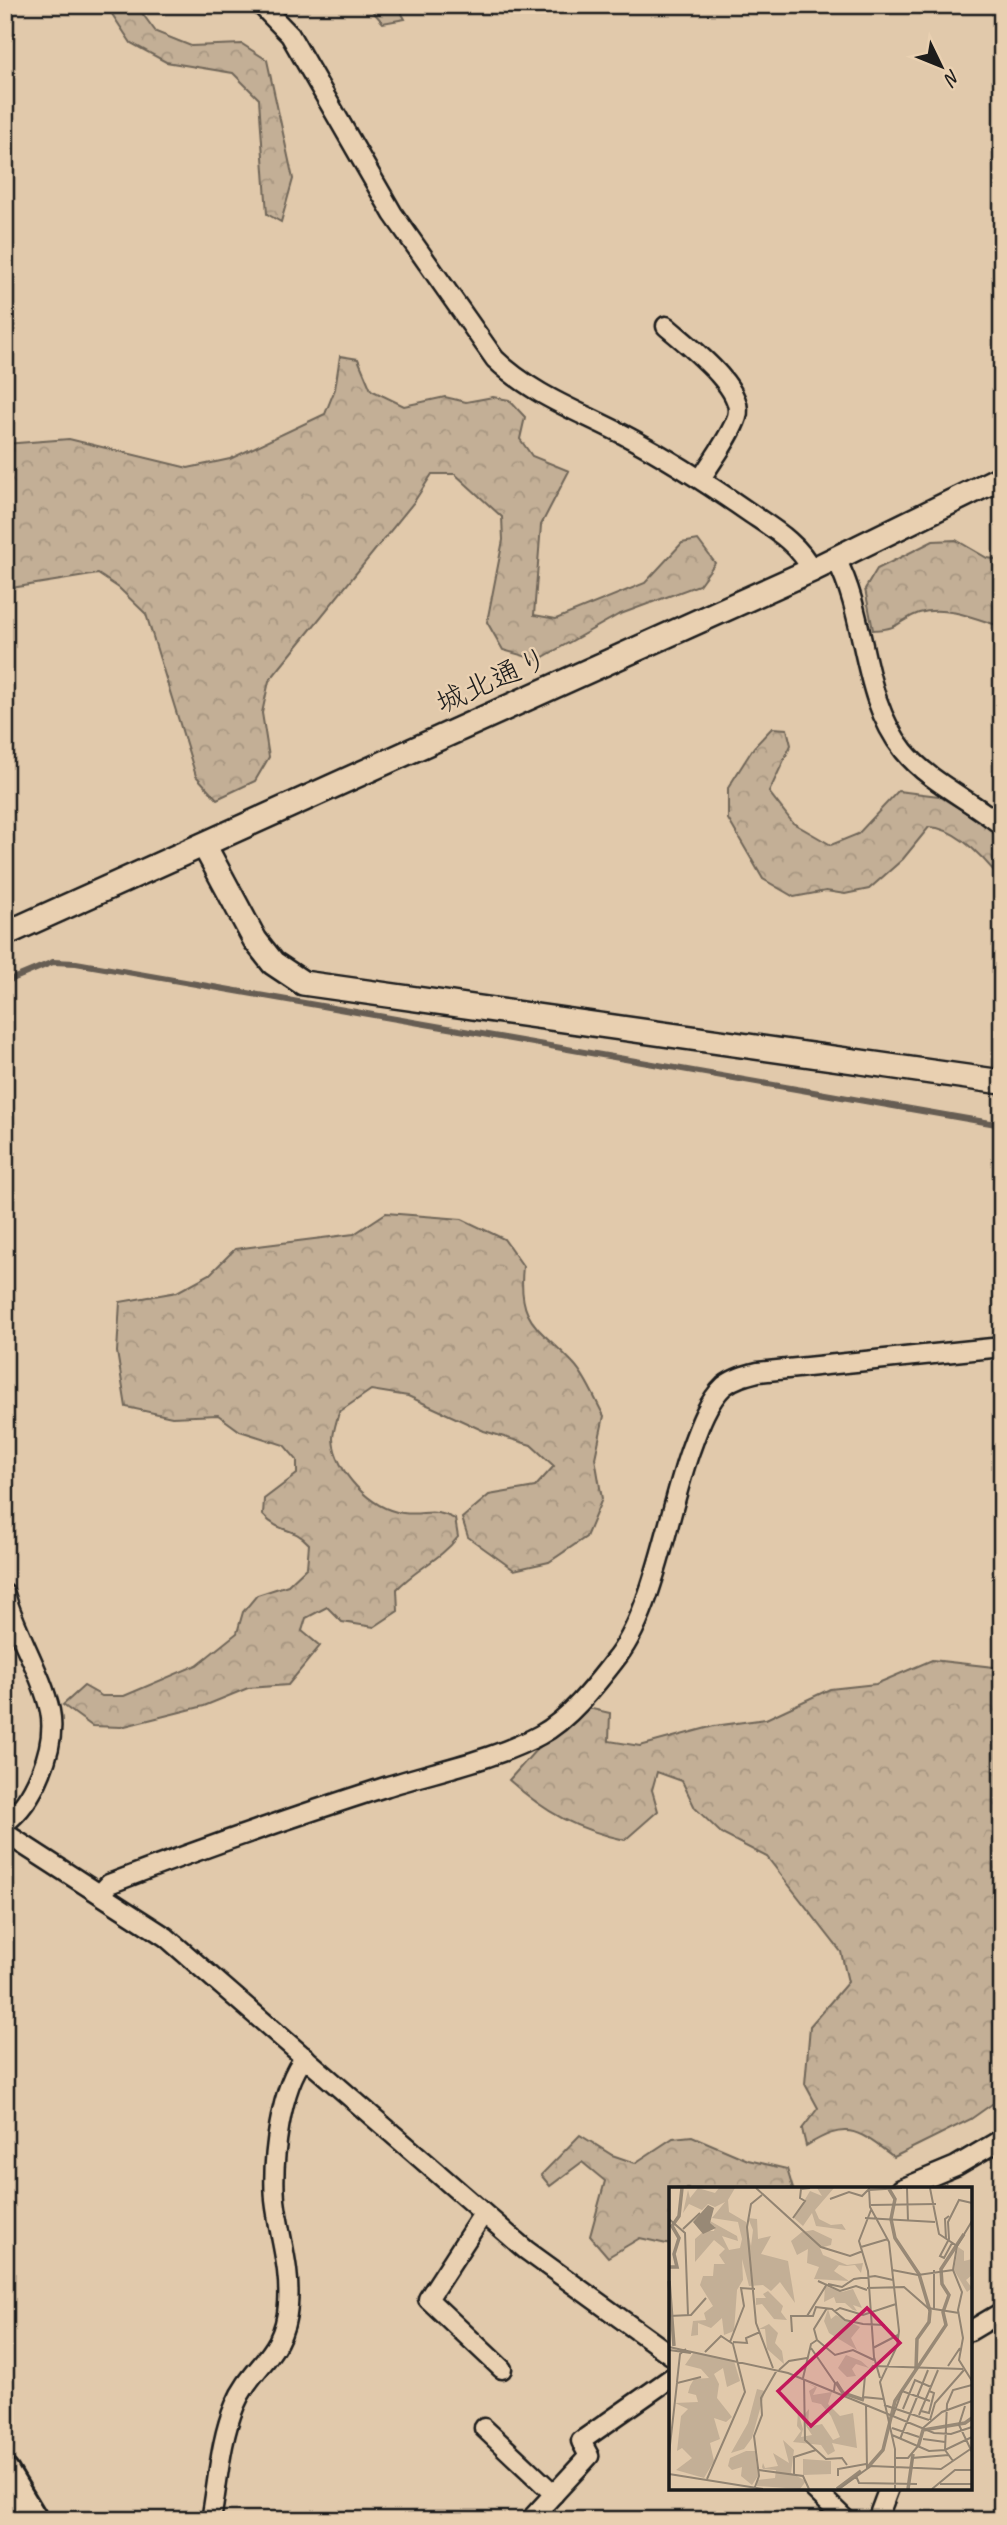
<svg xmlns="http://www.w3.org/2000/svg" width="1007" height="2525" font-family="Caveat,'Klee One',sans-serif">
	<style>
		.forest { fill: url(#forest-crowns); stroke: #706659; stroke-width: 2 }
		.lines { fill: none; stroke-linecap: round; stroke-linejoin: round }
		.stream { stroke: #665d52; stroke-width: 6 }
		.minor-casing { stroke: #1c1c1c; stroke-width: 23 }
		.tertiary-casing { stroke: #1c1c1c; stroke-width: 28 }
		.secondary-casing { stroke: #1c1c1c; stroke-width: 32 }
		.minor { stroke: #e9d0b1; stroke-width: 18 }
		.tertiary { stroke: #e9d0b1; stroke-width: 23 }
		.secondary { stroke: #e9d0b1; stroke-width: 26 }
		.labels { text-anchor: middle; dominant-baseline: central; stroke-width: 5; stroke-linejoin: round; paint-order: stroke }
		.street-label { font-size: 30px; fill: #1c1c1c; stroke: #e9d0b1 }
		.inset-river { fill: none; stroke: #988976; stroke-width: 3.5 }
		.inset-road { fill: none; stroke: #928472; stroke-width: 2 }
		.view { fill: #c2185b; fill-opacity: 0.15; stroke: #c2185b; stroke-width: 3.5 }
		.inset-edge { fill: none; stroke: #1c1c1c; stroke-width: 3.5 }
	</style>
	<defs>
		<pattern id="forest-crowns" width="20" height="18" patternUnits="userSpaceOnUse" patternTransform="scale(1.75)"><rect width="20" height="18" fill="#c3af96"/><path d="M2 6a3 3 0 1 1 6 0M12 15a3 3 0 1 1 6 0" fill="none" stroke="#a79681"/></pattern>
	</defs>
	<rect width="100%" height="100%" fill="#e1c9ab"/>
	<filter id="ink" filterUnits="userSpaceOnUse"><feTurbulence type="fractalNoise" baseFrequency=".0143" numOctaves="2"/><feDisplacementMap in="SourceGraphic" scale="14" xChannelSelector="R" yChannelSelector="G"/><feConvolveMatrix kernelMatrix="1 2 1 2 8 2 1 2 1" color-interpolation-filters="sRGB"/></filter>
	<g filter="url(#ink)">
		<g class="forest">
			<path d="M106,5h30l20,27 35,14 51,-2 25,16 26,119 -12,43 -14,-8 -8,-115 -26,-26 -67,-11 -35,-19z"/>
			<path d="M367,5h30l8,14 -22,4z"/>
			<path d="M340,356l18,3 13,31 33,16 41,-9 21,5 27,-5 16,3 16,17 -5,22 12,17 37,15 -28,54 -7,90 22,4 89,-36 37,-40 16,-3 17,23 -16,22 -81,30 -80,45 -35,-10 -16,-28 16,-82 -1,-23 -47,-43h-23l-18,28 -145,179 -7,32 7,44 -14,24 -38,18 -21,-23 -50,-162 -27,-26 -21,-14 -93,15v-145l64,-5 119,29 42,-9 95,-45 10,-25z"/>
			<path d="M956,540l31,18 15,2v67c-25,-8 -56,-22 -83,-14 -21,7 -17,16 -46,17l-8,-41 12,-20 56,-28z"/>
			<path d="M772,728l15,1 4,16 -22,47 24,31 38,22 27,-11 40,-43 41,5 50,31 13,12v42c-17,-22 -44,-53 -73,-54l-26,32 -34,30 -24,5 -19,-3 -32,6 -31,-18 -35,-60v-31l26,-41z"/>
			<path d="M386,1213l76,6 42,20 19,27c-6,59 16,60 51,98 13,14 21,36 30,52l-9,42 7,41 -16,38 -37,25 -35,8 -46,-33 -6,-19 27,-23 46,-8 19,-21 -23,-21 -47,-14 -76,-35 -37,-6 -32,22c-2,8 -6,19 -6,27 2,32 37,70 70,74 22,3 29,-6 52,6l3,18c-17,22 -42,32 -61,52l1,22 -24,16 -32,-5 -15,-15 -21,11 -4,13 18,15 -32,39 -40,3 -44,18 -83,21 -29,-1 -29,-21 21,-19 18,10h22l73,-31 40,-32 6,-21 14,-17 31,-10 19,-18 2,-23c-16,-18 -29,-10 -46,-29l1,-16 33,-25v-14l-13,-15 -44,-14 -22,-16 -46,2 -46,-10 -9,-55 3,-50 57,-10 33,-18 25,-25 119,-15z"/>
			<path d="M932,1660l70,8v429l-31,22 -77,38c-37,-27 -46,-37 -88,-11l-4,-17 16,-21 -13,-24 5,-58 38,-44 -7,-30 -74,-95 -45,-23 -27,-26 -13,-27 -25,-9 -5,18 6,21 -33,29c-49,-11 -78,-26 -116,-60l26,-29 53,-43 22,5 -1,28 31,5 74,-20 52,-7 64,-30 46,-5z"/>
			<path d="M580,2135l32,20 23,8 38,-25 19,-2 56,24 39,9 6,20h-122v56l-31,-7 -32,19 -18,-21 15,-55 -23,-19 -32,24 -9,-11z"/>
		</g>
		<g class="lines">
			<path class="stream" d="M5,982l48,-20 23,1 926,162"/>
			<g class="minor-casing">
				<g id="minor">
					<path d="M261,5l29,30 103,179 102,145c38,37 86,53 133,78 42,22 83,49 122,76 25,17 48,30 62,57"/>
					<path d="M666,326c20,18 80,62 71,91 -7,21 -25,43 -36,62"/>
					<path d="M836,559c32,60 24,137 68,192 25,31 67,49 98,75"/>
					<path d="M5,1594c11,39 37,80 45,117 7,36 -16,91 -45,112"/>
					<path d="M5,1833l161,104 360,313 145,105"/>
					<path d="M100,1894l9,-10c91,-35 183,-67 276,-97 50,-16 109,-27 155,-52 31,-17 57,-52 78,-79 36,-48 51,-146 72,-205 8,-22 17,-49 34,-65 10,-8 22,-11 34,-14l244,-25"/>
					<path d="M901,2189l55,-23 46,-27"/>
					<path d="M483,2214l-55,85 74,70"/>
					<path d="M970,2331l32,-19"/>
					<path d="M484,2428l70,66"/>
					<path d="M813,2488l33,32"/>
					<path d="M211,2520c7,-37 9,-80 24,-115 17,-41 49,-48 53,-100 3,-37 -9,-69 -13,-105 -3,-40 5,-113 30,-143"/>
					<path d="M530,2520l59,-64 -8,-15 90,-63"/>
					<path d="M877,2520l12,-32"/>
				</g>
			</g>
			<g class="tertiary-casing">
				<g id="tertiary">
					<path d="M204,845l51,95 18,23 30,20 699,99"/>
					<path d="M5,934l807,-364 190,-93"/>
				</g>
			</g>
			<g class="secondary-casing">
				<path id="secondary" d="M5,2472l29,48"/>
			</g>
			<use href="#minor" class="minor"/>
			<use href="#tertiary" class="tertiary"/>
			<use href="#secondary" class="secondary"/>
		</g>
	</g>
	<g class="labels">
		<g class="street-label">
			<text transform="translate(492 680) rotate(-24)">城北通り</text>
		</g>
	</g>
	<g transform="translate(669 2187)">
		<rect width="303" height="303" fill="#e1c9ab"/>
		<path d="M134,272l28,2v13l-28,1z" fill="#c3af96"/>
		<path d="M29,1l17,5 4,-5h16l-7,12 1,12 17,10 5,24 2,-16 -5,-12 9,1 1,20 13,-3 -10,18 27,7 7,42 -15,-21 -9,9 -8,-6 -14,1 -7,-27 1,21 -6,10 -3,41 -10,4 -2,-17 -11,10 -13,-5v12l-7,1 2,-15 13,-1 -2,-7 9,-7 -13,-21 3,-9h10l1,-12h11l-6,-9 6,-6 -11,-9 -19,22v-23l9,-8h10l1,-4 -5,-3v-3l27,15 1,5 -16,-5 7,14 11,-2 2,-9 -4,-17 -26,-4 13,-16 -10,5 -7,-3 -6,6 -13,-6 -6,9 5,-23 2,8zM148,1h17l-19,22 4,9 12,6 11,-1 4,6 -30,-4 -4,-13 -9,13 -9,-8 16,-27 12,5zM144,43l19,9 -1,6 -11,3 3,7 24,10 16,-2 -2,10 -6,-8 -9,1 -7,-1 -5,6 15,10 -35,-2 5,-12 -12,-4 1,-14 -11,6 -6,-14 11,-9zM289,60l6,4v10l8,-2v16l-6,5 6,8 -5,4 -13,-22zM156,99l17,6 11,-3 9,19 -9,-3 4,6 -4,-1 -8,-7h-9l-2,-6 -10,5zM99,104l15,15 -2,6 6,8 -13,-1 -12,-15 -6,1v-7h10l-3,-4zM159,122l3,10 5,-4 24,12 -9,11 6,12 -28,-17 -5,-12zM100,137l9,9 -3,10 7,8 2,13 -17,-15 -2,-20h-6zM25,165l40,9 6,20 -13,6 -4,-19 -9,6 5,10 -2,14 15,19 -6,5 -12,-4 6,21 -10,4 4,18 -10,17 -28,-8 16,-12 -10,-10 -5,3 4,-35 7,-7 -13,-6 23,-1 -2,-7 -8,-2 2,-7 4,-7 15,-1 -8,-9 -16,-4zM177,168l15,6 8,7 -13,-4 -4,5 4,7 -9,1 -9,-9zM138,196l10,4 -4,8 19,-3 -4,12 12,12 13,-3 4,35 -25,-5 3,8 -7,4 -7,-10 -28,-3 8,-11 -4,-5 1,-15 5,18 -2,8 11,-2 -6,-9 -2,-11 5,-6 -1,18 14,-3 11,16 7,-3 -9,-21 -10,-12 -9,-2 -3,-11 6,-4zM88,202l8,2 -13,47 -8,11 -13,4 17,-30zM114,253l11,10 -3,23 15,8 -6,8 -43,-3v-6l18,-2 1,-8 -13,-1 -1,-2 1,-4 2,5 13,-2 -5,-13 16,10zM77,264h9l3,25 -6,9 -11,-9 1,-9 -10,3 -4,-4 2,-8z" fill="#c3af96"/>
		<path d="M39,18l6,3 -4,15 6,5 -13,6 -10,-12z" fill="#988976"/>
		<path class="inset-river" d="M220,2l6,10 -4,20 4,19 24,36 11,37 -1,11 -12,17 -1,30M0,80h8l-3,-13 5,-16 -7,-12 7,-10 3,-28M0,94l5,65M167,195l7,11 21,7M249,260l5,-17 42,-7 7,-5M199,280l15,-17 12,-49 51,-76 -3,-13 6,-17 -7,-11 -1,-15 23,-35M168,302l24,-18M239,302l5,-35"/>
		<path class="inset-road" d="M87,1l65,59 29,9 13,-5M200,1l1,19 19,35 10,89 -2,15 -17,36 15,67v40M238,1l1,33M261,1l9,46 18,12 -4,24 9,22 -4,18 5,28 -4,22 13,21M93,8l-11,9 -4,23 9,96 17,45M161,12l19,-7 13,4 6,-6 34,-2M202,18l65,-1M202,23l-12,31 9,30 6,86 6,21M124,31l12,-17 -5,-3 1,-9 9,-1M196,31l70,4M0,32l16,14 3,82M14,42l17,-16M277,52l-1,-20 4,-3M283,56l-8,15 -4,-2 9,-17 -1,-17 11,-22 13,3M288,59l15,-25M192,60l27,-8M223,83l26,5 35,-5M265,83v40M149,94l22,10 16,-5 11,4M159,97l14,3 12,-8 21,-3 18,4M198,101l37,-1 24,21 31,5M158,121l-13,21 3,11 18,15 18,-5 21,10M166,124l5,-3 23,7 33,-11M0,129l22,-1 15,-17M138,129l20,-32M123,145l-1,-16h22l3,-9 16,2 13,11 18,4 22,1M61,155l14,-36 -3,-18 14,1M64,155l14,1 -1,-5 14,-6M0,160l119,26 146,60 17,1 21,-7M142,161l24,35 -1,8M204,161l25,-13M0,163l22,3M36,165l16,-16 12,8 12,48 -38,87M279,179l12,-18M110,183l10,-9 18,-3M134,191l8,-34 6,-4M135,192l1,61 21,19 16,-1 5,7M8,195l3,-28 6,-5M214,212l-20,-2 2,-21 8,-10 90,3M197,218l1,64M215,218l45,15M296,219l-6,19 13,27M234,222l12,-29 16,7M252,224l8,2 5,-20 -5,-2M250,228l19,-45M224,229l9,-25 28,10M261,233l5,-17 29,-33M223,241l27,9M254,241l19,-16 30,-11M223,248l37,16 16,-1 27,-13M231,252l28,-69M254,252l22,3M0,267l8,-71 24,-6M226,271h13l10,-12M284,274l-8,-11 2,-46 6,-14 19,-5M243,280v-9l37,-3M90,283l44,6 6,13M0,287l94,15M125,287v-17l22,-7M169,289v-7l28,-5M187,289l3,7 58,1M271,297h32M86,300l4,-11 -5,-40 8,-21 -1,-17 16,-28M170,302l32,-23 70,3 31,-21M263,302l23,-19h17"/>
		<path class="view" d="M198,121l33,35 -89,83 -33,-35z"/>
		<rect width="303" height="303" class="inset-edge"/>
	</g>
	<rect width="1007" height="2525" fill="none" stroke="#e9d0b1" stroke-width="28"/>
	<rect x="14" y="14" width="979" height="2497" fill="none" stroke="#1c1c1c" stroke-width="2.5" filter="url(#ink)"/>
	<g transform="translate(941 66) rotate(133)" stroke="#e9d0b1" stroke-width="5" paint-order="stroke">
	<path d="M0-5L12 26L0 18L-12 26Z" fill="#1c1c1c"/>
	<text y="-10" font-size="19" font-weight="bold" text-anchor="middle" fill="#1c1c1c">N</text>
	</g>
</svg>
